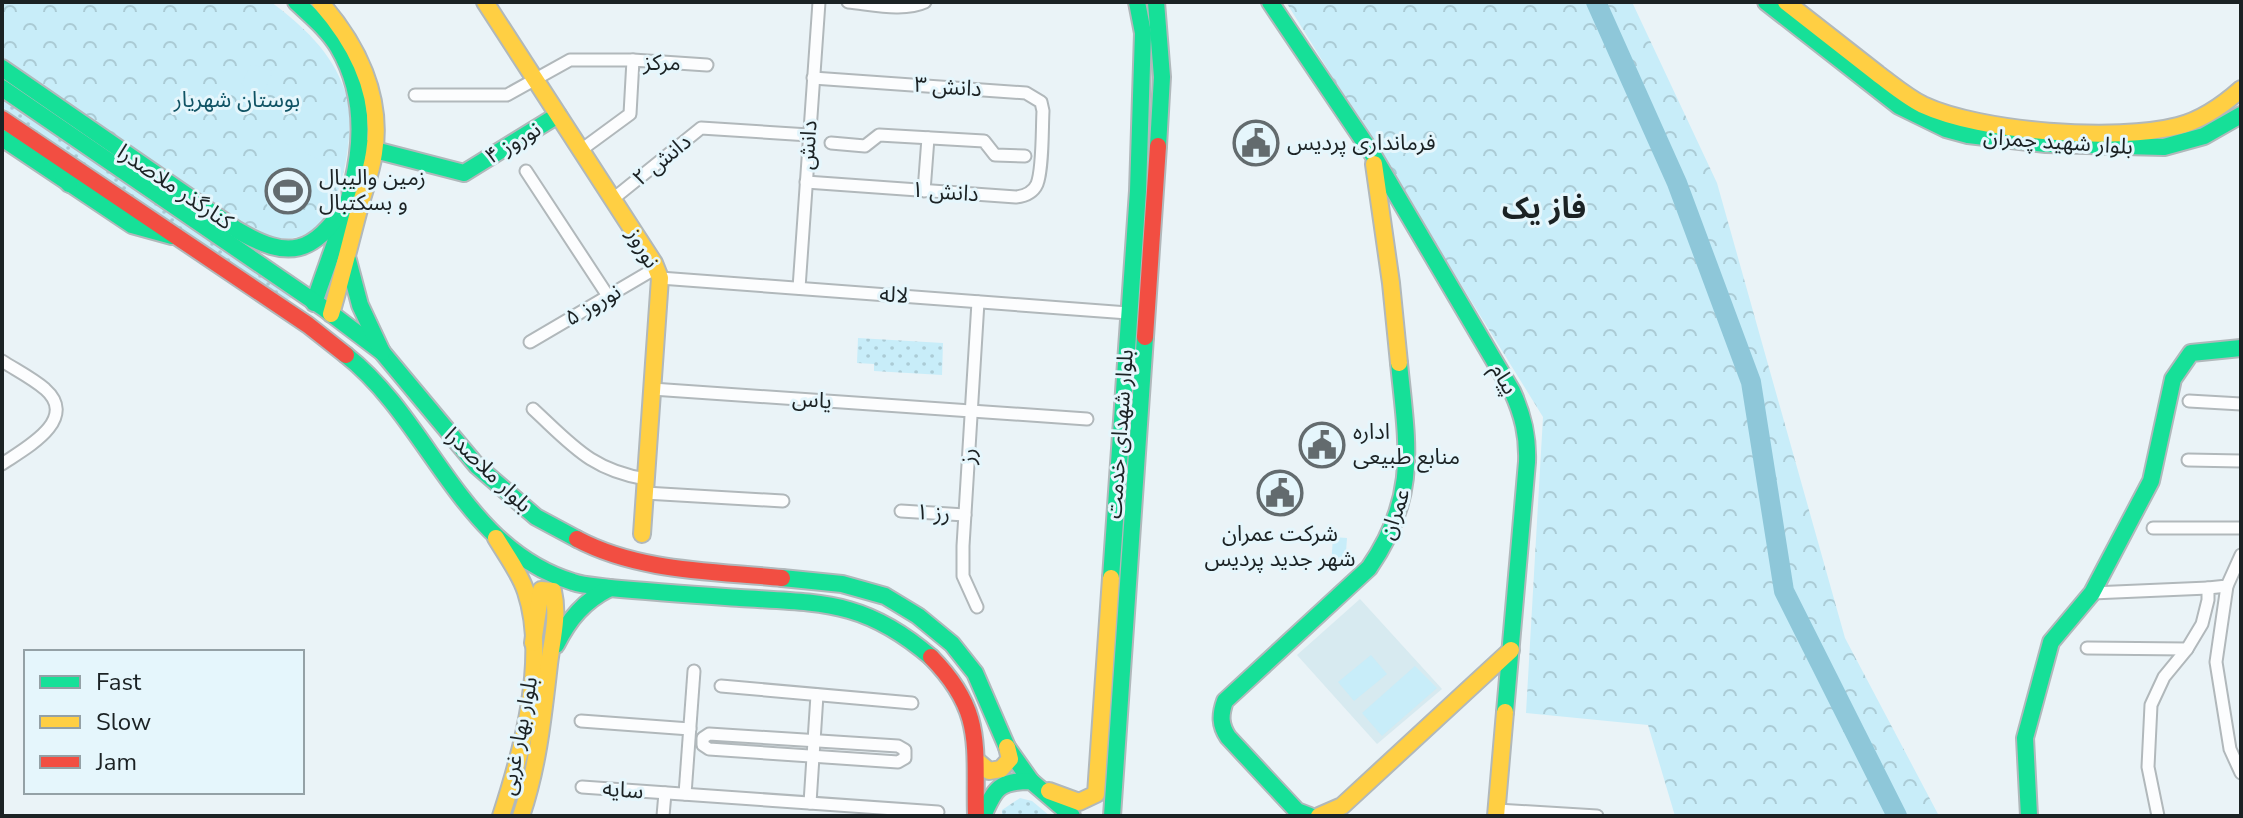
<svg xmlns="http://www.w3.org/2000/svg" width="2243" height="818" font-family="'Nunito Sans','Noto Sans Arabic',sans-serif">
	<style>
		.built { fill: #d7eaf0 }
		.grass { fill: url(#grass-dots) }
		.forest { fill: url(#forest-crowns) }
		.pitch { fill: #c8edf9 }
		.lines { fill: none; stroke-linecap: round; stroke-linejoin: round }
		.river { stroke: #8ec7d9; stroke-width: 20 }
		.street-casing { stroke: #b1b8bb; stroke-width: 15 }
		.fast-casing { stroke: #b1b8bb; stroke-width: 20 }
		.slow-casing { stroke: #b1b8bb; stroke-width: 20 }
		.jam-casing { stroke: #b1b8bb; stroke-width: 20 }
		.street { stroke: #fcfdfe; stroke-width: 11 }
		.fast { stroke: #16e098; stroke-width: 16 }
		.slow { stroke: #ffcf43; stroke-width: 16 }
		.jam { stroke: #f24e42; stroke-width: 16 }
		.labels { text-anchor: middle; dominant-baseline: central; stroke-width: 6; stroke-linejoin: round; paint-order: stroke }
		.street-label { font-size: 22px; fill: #1b2224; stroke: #e5f6fc }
		.park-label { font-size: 22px; fill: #105364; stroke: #e5f6fc }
		.poi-label { font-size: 22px; fill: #1b2224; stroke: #e5f6fc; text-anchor: start }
		.district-label { font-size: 30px; font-weight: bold; fill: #1b2224; stroke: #e5f6fc }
	</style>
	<defs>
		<pattern id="grass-dots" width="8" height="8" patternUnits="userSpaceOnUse" patternTransform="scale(2)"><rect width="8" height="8" fill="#c8edf9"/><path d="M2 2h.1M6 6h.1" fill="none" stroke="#abcbd5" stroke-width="1.8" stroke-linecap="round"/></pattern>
		<pattern id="forest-crowns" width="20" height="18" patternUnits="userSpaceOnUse" patternTransform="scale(2)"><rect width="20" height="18" fill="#c8edf9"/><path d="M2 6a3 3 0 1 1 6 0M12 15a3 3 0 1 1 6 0" fill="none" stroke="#abcbd5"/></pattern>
	</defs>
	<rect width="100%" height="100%" fill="#eaf3f7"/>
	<path class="built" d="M1360,599l82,90 -65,55 -80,-89z"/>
	<g class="grass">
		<path d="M2,96l288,195 2,7 -8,2 -282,-193z"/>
		<path d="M858,338l85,5 -1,32 -68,-4v-7l-17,-1z"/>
		<path d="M1020,798l12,3 18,15h-48v-6z"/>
	</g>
	<g class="forest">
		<path d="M2,2h269c32,24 61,50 74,89 12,34 -1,119 -33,139 -15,11 -30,9 -48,7l-262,-180z"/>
		<path d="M1286,2h346l85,181 128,455 94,178h-264l-27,-91 -122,-12 17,-296z"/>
	</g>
	<g class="pitch">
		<path d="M251,64l22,7 -12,27 -9,-9 -11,-4z"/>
		<path d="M277,139l51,25c-11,29 -33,45 -57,62l-13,-71z"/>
		<path d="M1333,537l14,1 -2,29 -14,-1z"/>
		<path d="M1371,655l16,19 -33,27 -16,-19z"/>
		<path d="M1415,666l22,22 -55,48 -20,-23z"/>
	</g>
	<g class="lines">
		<path class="river" d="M1596,2l81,181 74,199 33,209 113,225"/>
		<g class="street-casing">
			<g id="street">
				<path d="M848,2c23,2 56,10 77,0"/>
				<path d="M415,95h92l63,-35h63"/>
				<path d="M831,143l34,3 14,-11 105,6 11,14 30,1"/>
				<path d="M581,150l49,-36 3,-54 74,5"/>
				<path d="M526,171l82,125"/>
				<path d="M806,182l210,15c9,-1 17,-4 21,-13 6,-15 5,-56 6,-73l-2,-9 -15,-9 -213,-15"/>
				<path d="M924,191l4,-53"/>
				<path d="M613,199l88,-71 108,7"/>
				<path d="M660,278l468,35"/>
				<path d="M799,288l20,-286"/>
				<path d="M530,342l126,-74"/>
				<path d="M2,361c14,9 30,17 43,28 35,31 -21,60 -43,75"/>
				<path d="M652,389l435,30"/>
				<path d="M2189,401l52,3"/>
				<path d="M533,409c39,36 58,61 113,70"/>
				<path d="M2188,460l53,1"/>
				<path d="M645,493l138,8"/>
				<path d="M901,511l64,4"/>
				<path d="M2153,528h88"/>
				<path d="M2227,586l-11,76 14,87 11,24"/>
				<path d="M2092,593l116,-5"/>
				<path d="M977,607l-14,-31v-30l15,-244"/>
				<path d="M2087,648l100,1"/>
				<path d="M721,686l191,17"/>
				<path d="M581,721l109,8"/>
				<path d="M709,734l189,12 7,4v8l-7,4 -189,-13 -6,-4v-7z"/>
				<path d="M582,787l356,25"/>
				<path d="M685,794l9,-123"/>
				<path d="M810,803l7,-108"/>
				<path d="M1497,810l100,6"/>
				<path d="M663,816l2,-23"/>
				<path d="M2158,816l-10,-49 3,-62 13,-28 23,-28 15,-25 6,-24v-12l19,-2 14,-31"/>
			</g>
		</g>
		<g class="fast-casing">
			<g id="fast">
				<path d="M296,2c15,14 32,28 42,45 49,83 3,174 -24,256"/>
				<path d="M1156,2l6,75 -4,69"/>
				<path d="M1270,2l103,153 139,236c11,24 16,45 15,71l-22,250"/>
				<path d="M1766,2l133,104 47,23 22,6 78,9 118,3 40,-11 37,-21"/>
				<path d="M2,68l235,162c53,31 75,24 110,-26"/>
				<path d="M2,88l323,221 57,43 95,114 59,51 41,22"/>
				<path d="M2,138l130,87 40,11"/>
				<path d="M367,148l97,25 94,-58"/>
				<path d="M49,155l20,29"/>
				<path d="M348,260l12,45 22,47"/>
				<path d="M346,355c85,67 115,193 227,227 12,4 25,4 37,6 43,4 87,7 130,10 82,5 125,2 191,59"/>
				<path d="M782,578l60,6 43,12 33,20 34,28 23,29 32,74 24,34"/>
				<path d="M1111,578l27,-387 5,-158 -6,-31"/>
				<path d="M556,645c13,-26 28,-44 54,-57"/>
				<path d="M983,816c12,-28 16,-35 48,-35l41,35"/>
				<path d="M1112,816l33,-479"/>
				<path d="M1310,816l-13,-5 -69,-74c-8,-12 -8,-22 -3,-36l144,-133c50,-72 38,-124 30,-205"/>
				<path d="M2029,816l-4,-78 26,-96 41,-49 59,-112 22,-102 18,-26 50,-5"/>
			</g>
		</g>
		<g class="slow-casing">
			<g id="slow">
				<path d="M320,2c37,42 63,94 54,151 -3,21 -11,40 -16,60 -9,34 -17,67 -27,101"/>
				<path d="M485,2l169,261 6,15 -18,256"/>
				<path d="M1786,2c31,24 61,48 92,72 15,11 29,23 45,31 58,27 193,37 255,21 24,-6 45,-21 63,-37"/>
				<path d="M1374,164l17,119 8,80"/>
				<path d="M496,538c10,17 24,35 30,54 22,66 -4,160 -25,224"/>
				<path d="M976,760l13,11 12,-2 9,-10 -3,-12"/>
				<path d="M1049,791l30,11 17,-8 15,-216"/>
				<path d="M521,816c17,-49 22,-100 28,-152 3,-24 10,-48 4,-73l-12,-1 -8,53"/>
				<path d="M1319,816l23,-10 169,-156"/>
				<path d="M1496,816l9,-104"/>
			</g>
		</g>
		<g class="jam-casing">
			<g id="jam">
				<path d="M2,119l306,206 38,30"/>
				<path d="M1145,337l13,-191"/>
				<path d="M577,539c62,33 137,32 205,39"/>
				<path d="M931,657c54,55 43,89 45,159"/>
			</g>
		</g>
		<use href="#street" class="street"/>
		<use href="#fast" class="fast"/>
		<use href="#slow" class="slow"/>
		<use href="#jam" class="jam"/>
	</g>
	<defs>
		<g id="civic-ring" transform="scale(2.3)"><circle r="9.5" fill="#e5f6fc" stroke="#636b6e" stroke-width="1.5"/><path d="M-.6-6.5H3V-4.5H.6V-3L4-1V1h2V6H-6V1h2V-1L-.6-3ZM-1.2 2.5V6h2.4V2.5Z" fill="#636b6e"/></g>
		<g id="stadium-ring" transform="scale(2.3)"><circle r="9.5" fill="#e5f6fc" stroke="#636b6e" stroke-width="1.5"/><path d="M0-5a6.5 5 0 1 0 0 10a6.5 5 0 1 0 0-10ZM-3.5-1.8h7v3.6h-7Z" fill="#636b6e"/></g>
	</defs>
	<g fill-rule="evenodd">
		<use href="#civic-ring" x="1256" y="143"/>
		<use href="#stadium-ring" x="288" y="191"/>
		<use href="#civic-ring" x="1322" y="445"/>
		<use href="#civic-ring" x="1280" y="493"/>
	</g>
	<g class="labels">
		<g class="street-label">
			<text transform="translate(662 63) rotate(1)">مرکز</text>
			<text transform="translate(948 87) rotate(4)">دانش ۳</text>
			<text transform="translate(2058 142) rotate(4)">بلوار شهید چمران</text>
			<text transform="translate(513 143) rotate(-31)">نوروز ۴</text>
			<text transform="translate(808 145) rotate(-86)">دانش</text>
			<text transform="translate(662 160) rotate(-39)">دانش ۲</text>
			<text transform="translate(175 187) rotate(34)">کنارگذر ملاصدرا</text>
			<text transform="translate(945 192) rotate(4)">دانش ۱</text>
			<text transform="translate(643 248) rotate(60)">نوروز</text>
			<text transform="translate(894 295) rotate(4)">لاله</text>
			<text transform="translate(593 305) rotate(-30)">نوروز ۵</text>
			<text transform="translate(1504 379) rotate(60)">پیام</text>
			<text transform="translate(812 400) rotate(4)">یاس</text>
			<text transform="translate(1120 434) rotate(-86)">بلوار شهدای خدمت</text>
			<text transform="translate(968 456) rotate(-86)">رز</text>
			<text transform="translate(488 470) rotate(44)">بلوار ملاصدرا</text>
			<text transform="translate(933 513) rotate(3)">رز ۱</text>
			<text transform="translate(1395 514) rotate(-71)">عمران</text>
			<text transform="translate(519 736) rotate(-79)">بلوار بهار غربی</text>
			<text transform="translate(623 790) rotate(4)">سایه</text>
		</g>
		<g class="park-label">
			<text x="237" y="100">بوستان شهریار</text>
		</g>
		<g class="poi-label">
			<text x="1287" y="143">فرمانداری پردیس</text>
			<text x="319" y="178">زمین والیبال<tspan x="319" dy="25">و بسکتبال</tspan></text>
			<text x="1353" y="432">اداره<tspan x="1353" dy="25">منابع طبیعی</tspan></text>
			<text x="1280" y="534" text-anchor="middle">شرکت عمران<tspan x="1280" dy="25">شهر جدید پردیس</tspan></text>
		</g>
		<g class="district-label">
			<text x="1544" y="208">فاز یک</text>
		</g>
	</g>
	<rect width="2243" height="818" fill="none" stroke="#1b2224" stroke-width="8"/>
	<rect x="24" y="650" width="280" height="144" fill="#e5f6fc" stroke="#94a1a6" stroke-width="2"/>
	<rect x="40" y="676" width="40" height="12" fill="#16e098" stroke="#94a1a6" stroke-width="2"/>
	<text x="96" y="690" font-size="24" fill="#1b2224">Fast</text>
	<rect x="40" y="716" width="40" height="12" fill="#ffcf43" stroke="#94a1a6" stroke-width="2"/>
	<text x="96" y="730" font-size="24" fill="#1b2224">Slow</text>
	<rect x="40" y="756" width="40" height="12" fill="#f24e42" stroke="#94a1a6" stroke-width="2"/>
	<text x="96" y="770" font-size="24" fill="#1b2224">Jam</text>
</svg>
